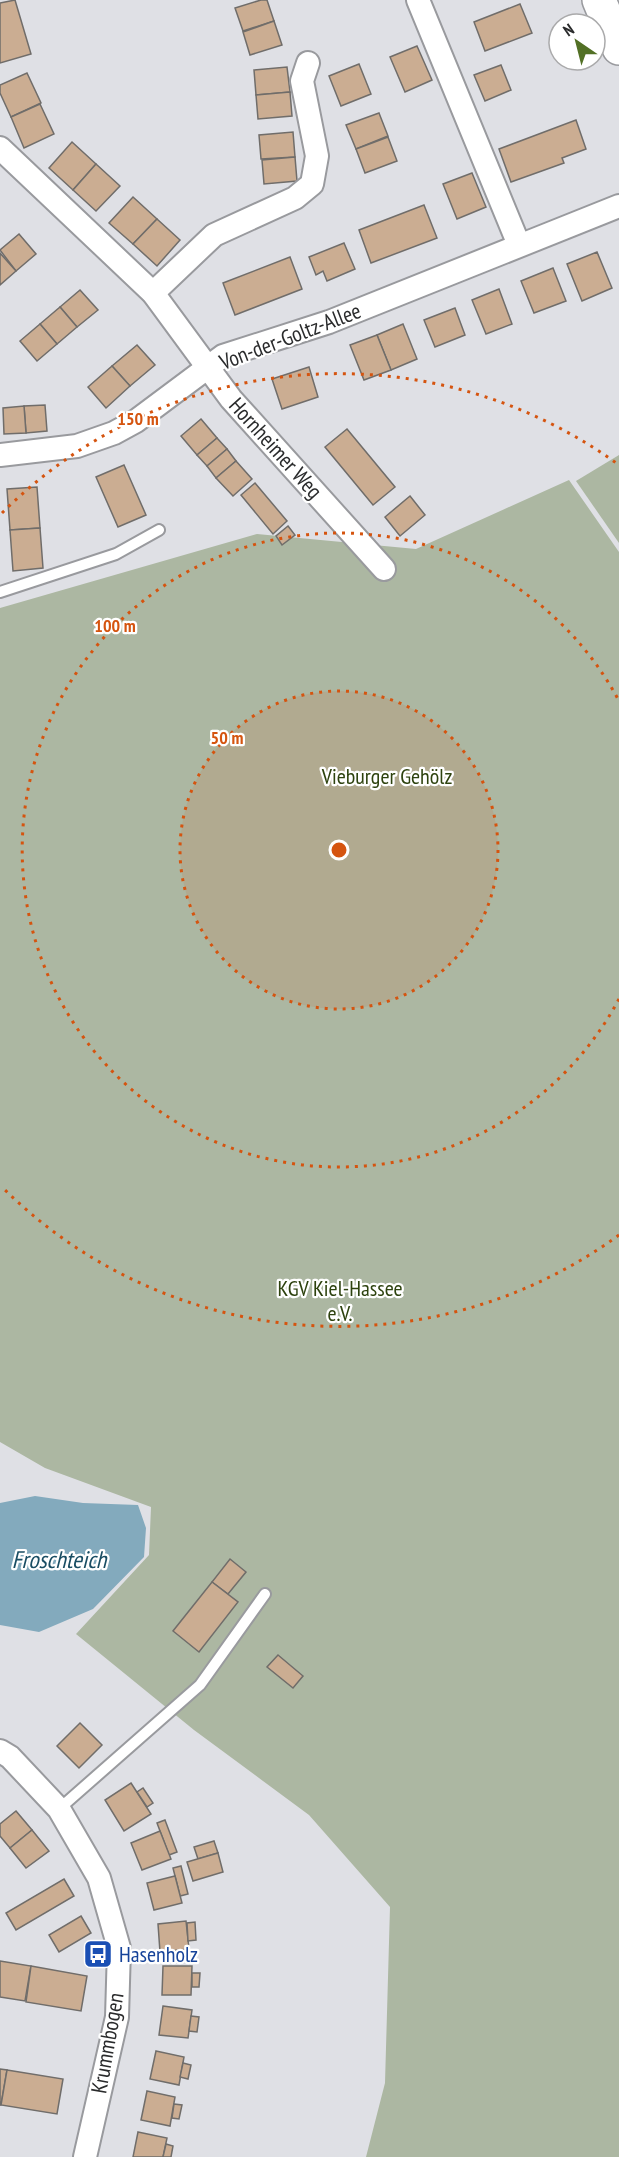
<svg xmlns="http://www.w3.org/2000/svg" width="619" height="2157" font-family="'PT Sans Narrow',sans-serif">
	<style>
		.green { fill: #acb7a2 }
		.water { fill: #83aabd }
		.building { fill: #cbad92; stroke: #706d6a; stroke-width: 1.5 }
		.lines { fill: none; stroke-linecap: round; stroke-linejoin: round }
		.service-casing { stroke: #999a9e; stroke-width: 14 }
		.minor-casing { stroke: #999a9e; stroke-width: 26 }
		.primary-casing { stroke: #999a9e; stroke-width: 36 }
		.service { stroke: #fff; stroke-width: 10 }
		.minor { stroke: #fff; stroke-width: 22 }
		.primary { stroke: #fff; stroke-width: 33 }
		.ring { fill: none; stroke: #d5540f; stroke-width: 3; stroke-dasharray: 3 6 }
		.labels { text-anchor: middle; dominant-baseline: central; stroke-width: 4.5; stroke-linejoin: round; paint-order: stroke }
		.street-label { font-size: 22px; fill: #2a2b2c; stroke: #fff }
		.park-label { font-size: 22px; fill: #2d420e; stroke: #fff }
		.transit-label { font-size: 22px; fill: #164399; stroke: #fff; text-anchor: start }
		.water-label { font-size: 24px; font-style: italic; fill: #194d63; stroke: #fff }
		.centre { fill: #d5540f; stroke: #fff; stroke-width: 3 }
		.ring-label { font-size: 18px; text-anchor: middle; font-weight: bold; fill: #d5540f; stroke: #fff; stroke-width: 4.5; stroke-linejoin: round; paint-order: stroke }
	</style>
	<rect width="100%" height="100%" fill="#dfe0e5"/>
	<g class="green">
		<path d="M619,455v88l-43,-62z"/>
		<path d="M569,480l50,72v1605h-253l19,-74 5,-176 -81,-92 -115,-85 -118,-96 73,-79 2,-48 -106,-39 -45,-26v-834l257,-74 159,15z"/>
	</g>
	<path class="water" d="M35,1496l48,7 55,2 8,23 -2,29 -51,52 -54,23 -39,-7v-122z"/>
	<g class="building">
		<path d="M15,0l16,54 -31,9v-60z"/>
		<path d="M261,0h6l7,21 -31,10 -8,-23z"/>
		<path d="M520,4l12,29 -47,18 -11,-29z"/>
		<path d="M274,21l8,24 -32,10 -7,-23z"/>
		<path d="M417,46l15,34 -27,12 -15,-35z"/>
		<path d="M359,64l12,30 -30,12 -12,-30z"/>
		<path d="M501,65l10,25 -26,11 -11,-26z"/>
		<path d="M287,67l3,25 -34,3 -2,-25z"/>
		<path d="M27,73l14,30 -30,14 -11,-24v-8z"/>
		<path d="M290,92l2,24 -34,3 -2,-24z"/>
		<path d="M40,104l14,30 -30,14 -13,-31z"/>
		<path d="M379,113l9,23 -32,13 -10,-24z"/>
		<path d="M576,120l10,29 -24,9 2,5 -53,19 -12,-33z"/>
		<path d="M293,132l2,25 -34,2 -2,-24z"/>
		<path d="M388,137l9,24 -32,12 -9,-24z"/>
		<path d="M72,142l24,22 -23,26 -24,-22z"/>
		<path d="M295,157l2,24 -33,3 -2,-24z"/>
		<path d="M96,164l24,22 -24,25 -23,-21z"/>
		<path d="M472,173l14,34 -29,12 -14,-35z"/>
		<path d="M133,197l24,22 -24,25 -24,-21z"/>
		<path d="M424,205l13,33 -66,25 -12,-33z"/>
		<path d="M157,219l23,21 -23,26 -24,-22z"/>
		<path d="M19,234l17,20 -20,17 -16,-21z"/>
		<path d="M344,243l11,26 -28,12 -4,-10 -7,4 -7,-18z"/>
		<path d="M597,252l15,36 -30,13 -15,-37z"/>
		<path d="M0,253l16,18 -16,14z"/>
		<path d="M290,257l12,32 -67,26 -12,-32z"/>
		<path d="M553,268l13,33 -32,12 -13,-32z"/>
		<path d="M499,289l13,35 -26,10 -14,-34z"/>
		<path d="M80,290l18,20 -21,17 -17,-20z"/>
		<path d="M60,307l17,20 -20,17 -17,-20z"/>
		<path d="M455,308l10,27 -30,12 -11,-27z"/>
		<path d="M40,324l17,20 -20,17 -17,-20z"/>
		<path d="M403,324l14,35 -26,11 -14,-35z"/>
		<path d="M377,335l14,35 -27,10 -14,-35z"/>
		<path d="M137,345l18,20 -25,21 -18,-20z"/>
		<path d="M112,366l18,20 -24,22 -18,-21z"/>
		<path d="M309,367l9,30 -36,12 -10,-30z"/>
		<path d="M45,405l2,26 -21,2 -2,-27z"/>
		<path d="M24,406l2,27 -22,1 -1,-26z"/>
		<path d="M201,419l16,19 -20,17 -16,-19z"/>
		<path d="M347,429l48,58 -22,18 -48,-58z"/>
		<path d="M217,438l10,11 -20,17 -10,-11z"/>
		<path d="M227,449l9,12 -20,17 -9,-12z"/>
		<path d="M236,461l16,18 -19,17 -17,-18z"/>
		<path d="M124,465l22,50 -28,12 -22,-50z"/>
		<path d="M255,483l32,38 -14,13 -32,-39z"/>
		<path d="M37,487l3,41 -30,2 -3,-41z"/>
		<path d="M410,496l15,19 -25,21 -15,-19z"/>
		<path d="M288,526l7,9 -13,10 -6,-9z"/>
		<path d="M40,528l3,40 -30,3 -3,-41z"/>
		<path d="M230,1559l16,13 -18,22 -16,-12z"/>
		<path d="M212,1582l26,20 -39,50 -26,-21z"/>
		<path d="M278,1655l25,21 -10,12 -26,-21z"/>
		<path d="M80,1723l22,22 -23,23 -22,-22z"/>
		<path d="M131,1783l20,31 -27,17 -19,-31z"/>
		<path d="M143,1788l10,15 -6,4 -10,-15z"/>
		<path d="M16,1811l16,19 -22,18 -10,-12v-12z"/>
		<path d="M165,1820l12,32 -8,3 -12,-32z"/>
		<path d="M32,1830l17,21 -23,17 -16,-20z"/>
		<path d="M160,1831l11,28 -29,11 -11,-27z"/>
		<path d="M214,1841l4,12 -20,6 -4,-12z"/>
		<path d="M218,1853l5,19 -30,9 -6,-19z"/>
		<path d="M181,1866l7,28 -8,2 -7,-28z"/>
		<path d="M175,1876l7,27 -28,7 -7,-27z"/>
		<path d="M64,1879l10,17 -58,34 -10,-17z"/>
		<path d="M81,1916l10,17 -32,19 -10,-17z"/>
		<path d="M186,1921l3,28 -29,3 -2,-28z"/>
		<path d="M195,1922l1,18 -8,1 -1,-18z"/>
		<path d="M0,1961l31,5 -6,35 -25,-4z"/>
		<path d="M31,1966l56,10 -6,35 -55,-9z"/>
		<path d="M163,1966h29l-1,29h-29z"/>
		<path d="M192,1973h8l-1,14h-7z"/>
		<path d="M163,2006l29,4 -4,28 -29,-3z"/>
		<path d="M191,2016l8,1 -2,15 -8,-1z"/>
		<path d="M156,2051l28,6 -5,28 -29,-6z"/>
		<path d="M183,2063l8,2 -3,14 -8,-2z"/>
		<path d="M0,2069l7,1 -6,35h-1z"/>
		<path d="M7,2070l56,9 -6,35 -56,-9z"/>
		<path d="M147,2091l28,6 -5,29 -29,-6z"/>
		<path d="M174,2104l8,1 -3,14 -7,-1z"/>
		<path d="M138,2132l29,6 -4,19h-30z"/>
		<path d="M166,2144l7,2 -2,11h-8z"/>
	</g>
	<g class="lines">
		<g class="service-casing">
			<g id="service">
				<path d="M0,592l116,-38 43,-24"/>
				<path d="M59,1809l141,-124 65,-91"/>
			</g>
		</g>
		<g class="minor-casing">
			<g id="minor">
				<path d="M418,0l101,245"/>
				<path d="M0,148l153,145 78,106 153,170"/>
				<path d="M153,293l61,-58 81,-37 17,-14 5,-28 -15,-75 6,-18"/>
				<path d="M0,455l77,-9 37,-13 22,-12 87,-65 106,-34 290,-116"/>
				<path d="M0,1751l10,6 49,52 40,69 20,70 -2,69 -32,140"/>
			</g>
		</g>
		<g class="primary-casing">
			<path id="primary" d="M599,0l20,48"/>
		</g>
		<use href="#service" class="service"/>
		<use href="#minor" class="minor"/>
		<use href="#primary" class="primary"/>
	</g>
	<circle cx="339" cy="850" r="159" fill="#d5540f" fill-opacity=".12"/>
	<g class="ring">
		<circle cx="339" cy="850" r="159"/>
		<path d="M619 999A317 317 0 1 1 619 701"/>
		<path d="M619 1235A476 476 0 0 1 2 1187M2 513A476 476 0 0 1 619 465"/>
	</g>
	<defs>
		<g id="bus-square" transform="scale(1.5)"><rect x="-9" y="-9" width="18" height="18" rx="4" fill="#1a4fb4" stroke="#fff"/><path d="M-5-6H5V4H4V6H2V4H-2V6H-4V4H-5ZM-3.5-4V0h7V-4ZM-3.5 1.2v1.5H-2V1.2ZM2 1.2v1.5H3.5V1.2Z" fill="#fff"/></g>
	</defs>
	<g fill-rule="evenodd">
		<use href="#bus-square" x="98" y="1954"/>
	</g>
	<g class="labels">
		<g class="street-label">
			<text transform="translate(290 336) rotate(-21)">Von-der-Goltz-Allee</text>
			<text transform="translate(276 448) rotate(48)">Hornheimer Weg</text>
			<text transform="translate(107 2043) rotate(-80)">Krummbogen</text>
		</g>
		<g class="park-label">
			<text x="387" y="776">Vieburger Gehölz</text>
			<text x="340" y="1288">KGV Kiel-Hassee<tspan x="340" dy="25">e.V.</tspan></text>
		</g>
		<g class="transit-label">
			<text x="119" y="1954">Hasenholz</text>
		</g>
		<g class="water-label">
			<text x="59" y="1559">Froschteich</text>
		</g>
	</g>
	<circle cx="339" cy="850" r="9" class="centre"/>
	<g class="ring-label">
		<text x="138" y="425">150 m</text>
		<text x="115" y="632">100 m</text>
		<text x="227" y="744">50 m</text>
	</g>
	<g transform="translate(577 42) rotate(325)"><circle r="28" fill="#ffffff" stroke="#aaaaab" stroke-width="1.5"/>
	<path d="M0-4.5L10 22L0 15L-10 22Z" fill="#527025"/>
	<text y="-9" font-size="16" font-weight="bold" text-anchor="middle" fill="#2a2b2c">N</text>
	</g>
</svg>
